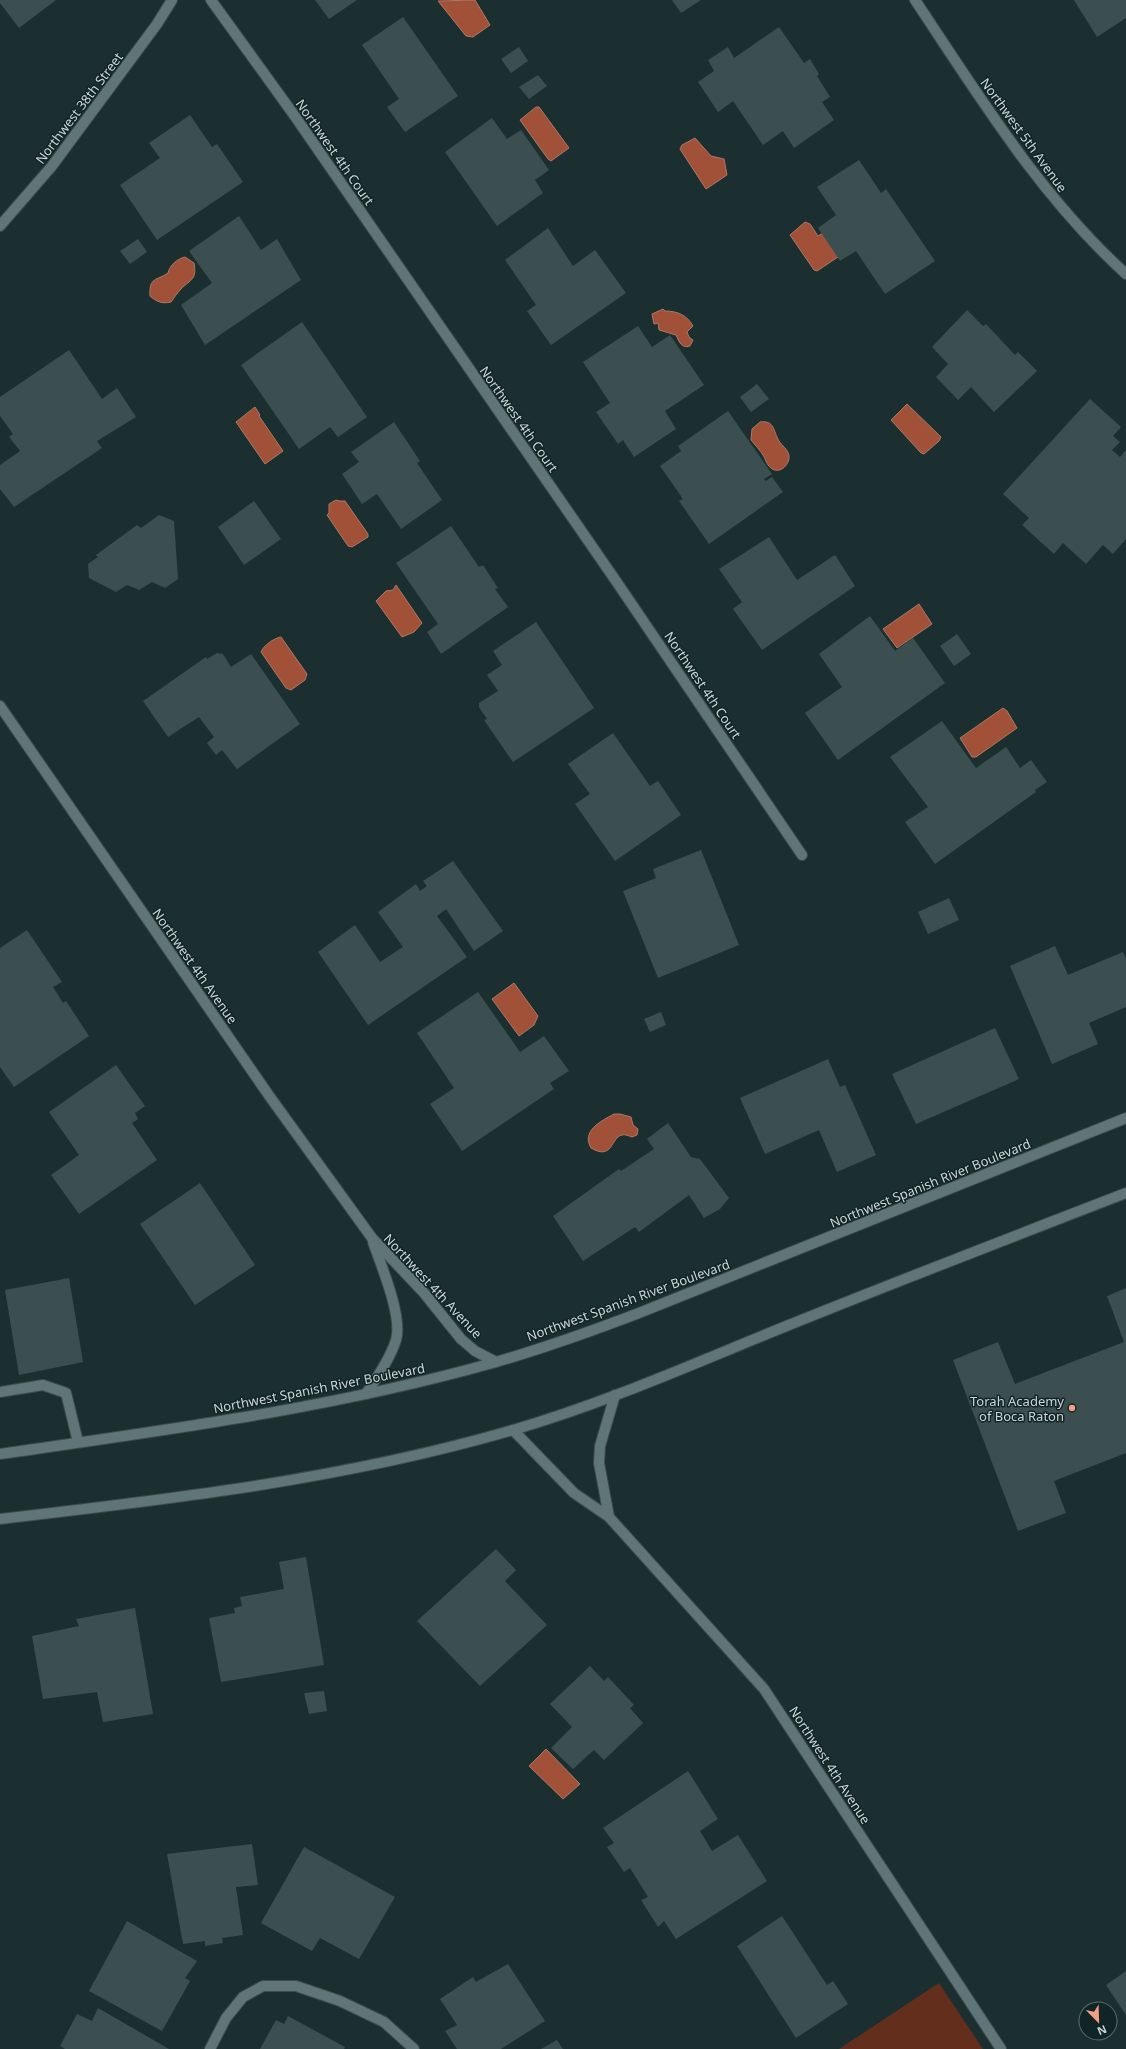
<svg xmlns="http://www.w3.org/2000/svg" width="1126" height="2049" font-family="'Noto Sans',sans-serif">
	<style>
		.green { fill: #642e1c }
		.water { fill: #a05137; stroke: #ad7967 }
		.building { fill: #3b4f50 }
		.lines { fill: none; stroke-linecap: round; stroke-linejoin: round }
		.lane-casing { stroke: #3c4c4d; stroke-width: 12 }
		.street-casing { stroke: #3c4c4d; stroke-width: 12 }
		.secondary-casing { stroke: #3c4c4d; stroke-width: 12 }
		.lane { stroke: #607577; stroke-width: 10 }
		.street { stroke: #607577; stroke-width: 10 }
		.secondary { stroke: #607577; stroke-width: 10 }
		.poi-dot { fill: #f39f84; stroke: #122526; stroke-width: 1.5 }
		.labels { text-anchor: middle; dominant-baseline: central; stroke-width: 3; stroke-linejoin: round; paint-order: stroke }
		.street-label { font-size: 13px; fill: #cbd6d7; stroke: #122526 }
		.poi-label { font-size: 13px; fill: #cbd6d7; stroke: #122526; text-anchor: end }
	</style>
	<rect width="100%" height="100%" fill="#1c2f30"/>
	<path class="green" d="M939,1983l44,66h-144z"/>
	<g class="water">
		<path d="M475,0l15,25 -17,12 -7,-1 -28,-35z"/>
		<path d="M536,107h3l30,41 -18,13 -3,-2 -28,-39z"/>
		<path d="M695,138l16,18 13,3 3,16 -21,14 -26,-40 2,-4z"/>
		<path d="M805,222l5,2 8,12 5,-3 15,24 -21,14 -3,-1 -24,-35z"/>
		<path d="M185,257l9,6c3,17 -3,16 -13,26 -4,4 -7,9 -10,13 -9,2 -14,0 -21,-6 -1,-19 6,-15 18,-23 2,-8 9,-14 17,-16z"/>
		<path d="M663,309l2,2c12,0 22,4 28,15l-6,6 2,5 4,3 -3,6c-9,3 -11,-5 -14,-11l-17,-5 -1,-7 -4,1 -2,-10z"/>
		<path d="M907,404l34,33 -2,4 -15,13 -3,-1 -30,-33z"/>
		<path d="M255,407l5,8 -1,1 24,35 -18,13 -29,-42z"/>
		<path d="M760,422c15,-2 13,9 19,19 3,5 9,8 10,15 1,9 -10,19 -18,12 -5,-4 -5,-8 -8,-13 -3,-5 -8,-10 -12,-15l1,-11z"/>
		<path d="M336,500l4,1h5l23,33v3l-16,10 -4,-1 -21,-31 2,-2v-9z"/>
		<path d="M396,585l26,38 -8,9 -12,5 -26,-36 10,-10 7,-1z"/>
		<path d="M919,604l13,20 -35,24 -14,-19z"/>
		<path d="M281,637l26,37 -2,6 -14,10 -5,-2 -25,-36c2,-6 13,-14 20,-15z"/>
		<path d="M1003,708l4,3 10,17 -41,29h-4l-12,-19z"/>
		<path d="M514,983l24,33 -4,9 -15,11 -27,-37z"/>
		<path d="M614,1114h6l11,3 2,8 5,4 -1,6 -5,2c-3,-1 -7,-3 -10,-2 -11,2 -9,26 -31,13 -10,-17 10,-27 23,-34z"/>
		<path d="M546,1749l34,35 -17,15 -34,-33z"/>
	</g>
	<g class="building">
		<path d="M0,0h56l-37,28 -19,-25z"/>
		<path d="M315,0h42l-28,19z"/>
		<path d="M672,0h29l-20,13z"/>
		<path d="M1074,0h52v18l-29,19z"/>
		<path d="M403,17l55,79 -53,36 -18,-25 12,-8 -37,-54z"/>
		<path d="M779,27l25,36 6,-4 9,15 -2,2 13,21 -8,5 12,18 -40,28 -11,-17 -20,14 -30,-44 -15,11 -20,-30 16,-11 -6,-11 20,-13 6,11z"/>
		<path d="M519,47l9,14 -17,12 -10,-14z"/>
		<path d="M538,75l9,11 -18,13 -10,-12z"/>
		<path d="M190,115l22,32 5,-3 26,38 -86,58 -37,-55 40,-27 -11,-15z"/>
		<path d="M492,118l15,21 14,-9 28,40 -14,10 8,13 -46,33 -52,-74z"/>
		<path d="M859,160l22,33 5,-4 49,72 -50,33 -29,-43 -16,10 -22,-33 18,-13 -19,-28z"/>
		<path d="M239,216l22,34 16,-11 24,41 -96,65 -24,-40 31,-22 -23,-32z"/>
		<path d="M548,228l25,38 22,-16 31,43 -75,52 -24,-34 9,-6 -31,-45z"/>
		<path d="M138,239l9,13 -17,12 -10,-13z"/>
		<path d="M967,310l16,16 3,-2 29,31 3,-3 19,19 -43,41 -23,-25 -13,13 -22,-23 12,-13 -16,-17z"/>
		<path d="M302,322l65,95 -29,20 -8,-10 -31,22 -58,-84z"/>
		<path d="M638,326l14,21 18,-12 34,50 -39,26 11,18 -42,28 -11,-17 -5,4 -22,-32 14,-9 -27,-41z"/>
		<path d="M69,350l33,49 15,-11 19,29 -39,24 5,7 -88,59 -14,-18v-24l20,-14 -11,-14 4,-3 -13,-18v-19z"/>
		<path d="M757,384l12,15 -18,13 -11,-15z"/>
		<path d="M1090,399l31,28 -8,9 7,6 -8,8 8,7 6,-7v89l-13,15 -10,-9 -17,19 -23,-21 -9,11 -32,-29 7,-7 -26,-24z"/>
		<path d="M728,411l44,63 -8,5 2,2 6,-4 11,15 -74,52 -30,-43 4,-2 -23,-33 21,-15 -3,-5z"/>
		<path d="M394,422l26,39 -3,2 25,37 -41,29 -24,-35 -15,10 -20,-30 17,-12 -8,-10z"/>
		<path d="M254,501l27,38 -37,26 -26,-38z"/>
		<path d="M159,515l15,6 4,58 -13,9 -13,-6 -13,8 -12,-5 -11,7 -27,-14 -1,-14 10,-7 -2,-2 41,-30 4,3z"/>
		<path d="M451,526l28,41 4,-2 15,23 -3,1 13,18 -67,47 -14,-22 11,-8 -42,-61z"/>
		<path d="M769,537l28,43 38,-25 20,31 -93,64 -29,-41 9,-7 -23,-33z"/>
		<path d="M870,616l25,35 18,-13 32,45 -107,77 -33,-47 37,-26 -23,-33z"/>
		<path d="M536,622l58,86 -81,54 -29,-42 3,-1 -8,-12v-4l19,-12 -11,-16 15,-10 -9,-14z"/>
		<path d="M957,634l14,20 -17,12 -14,-20z"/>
		<path d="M217,653l6,1 8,13 20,-13 49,70 -63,45 -15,-19 -6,5 -9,-12 7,-6 -15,-20 -31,20 -25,-36 63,-44 1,2z"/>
		<path d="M942,721l34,47 30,-21 14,21 11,-8 16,22 -12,8 1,2 -101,72 -30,-42 23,-15 -38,-50z"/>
		<path d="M613,733l37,53 8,-5 23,34 -66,46 -40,-57 15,-10 -22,-30z"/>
		<path d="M701,850l38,95 -81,33 -35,-87 33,-13 -3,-9z"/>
		<path d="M453,861l50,70 -29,20 -28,-42 -9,7 30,41 -99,68 -50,-73 37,-27 25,37 23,-15 -25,-35 38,-28 4,7 7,-5 -4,-5z"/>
		<path d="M949,898l10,22 -31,14 -10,-22z"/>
		<path d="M27,930l35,52 -9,5 10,16 3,-2 23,35 -75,51 -14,-20v-119z"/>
		<path d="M1055,946l13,29 55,-23 3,7v48l-37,16 9,21 -46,20 -42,-98z"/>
		<path d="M478,992l42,60 24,-16 25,35 -19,12 4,6 -92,62 -32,-47 24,-16 -37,-55z"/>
		<path d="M661,1012l5,13 -16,7 -6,-13z"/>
		<path d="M995,1028l24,51 -103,45 -24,-50z"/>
		<path d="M828,1059l12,28 5,-2 31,70 -39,17 -18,-42 -54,24 -25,-56z"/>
		<path d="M116,1065l29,41 -10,7 3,6 -6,4 25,37 -78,54 -28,-39 28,-20 -30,-43z"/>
		<path d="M668,1123l23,34 9,2 29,39 -9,11 -16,9 -15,-23 -50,37 -4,-5 -52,34 -30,-45 66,-47 2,2 33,-22 -7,-10z"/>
		<path d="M200,1183l55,82 -60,40 -55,-81z"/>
		<path d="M69,1278l14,84 -64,13 -14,-85z"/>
		<path d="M1126,1288v165l-72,28 12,32 -48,18 -65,-171 45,-18 17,42 109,-42 -17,-46z"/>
		<path d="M496,1549l20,21 -11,11 42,44 -67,61 -63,-65z"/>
		<path d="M306,1557l18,108 -103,17 -12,-64 26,-5 -1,-5 8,-2 -2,-9 44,-8 -5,-27z"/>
		<path d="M135,1608l18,106 -50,8 -6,-30 -54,7 -11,-63 47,-10 -3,-7z"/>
		<path d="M590,1666l14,15 4,-4 26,28 -4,3 13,15 -39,37 -10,-10 -21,19 -22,-21 21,-21 -22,-23z"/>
		<path d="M324,1691l3,20 -18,3 -5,-21z"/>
		<path d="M688,1771l30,48 -18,12 12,20 26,-16 29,46 -91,58 -12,-18 -6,6 -17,-27 7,-3 -18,-29 -6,4 -17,-25 7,-4 -11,-15z"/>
		<path d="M252,1844l6,41 -22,2 7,48 -21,3 1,5 -18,3v-5l-22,3 -16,-90z"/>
		<path d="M304,1847l91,50 -36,62 -39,-21 -8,13 -51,-28z"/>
		<path d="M782,1916l45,69 6,-4 15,23 -52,34 -59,-92z"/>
		<path d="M127,1921l70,40 -12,17 5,3 -28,50 -73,-40z"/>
		<path d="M508,1964l37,57 -44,28h-44l-12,-18 12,-6 -17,-26 33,-22 3,5z"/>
		<path d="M1126,1971v44l-20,-30z"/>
		<path d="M98,2008l71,41h-104l-5,-3 17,-32 15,7z"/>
		<path d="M288,2016l57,31 -1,2h-84l16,-29 8,4z"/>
		<path d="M557,2040l6,9h-22z"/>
	</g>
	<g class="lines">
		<g class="lane-casing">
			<g id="lane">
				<path d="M0,1392l43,-7 23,8 12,49"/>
				<path d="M210,2049l16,-31 17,-21 20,-11h33l44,15 44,21 30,27"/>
			</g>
		</g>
		<g class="street-casing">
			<g id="street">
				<path d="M211,0l83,115 322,466 186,274"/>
				<path d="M915,0c64,96 125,196 211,274"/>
				<path d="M0,226l52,-60 105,-142 15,-24"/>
				<path d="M0,706l270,391 102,141 52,55 37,46 14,12 21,11"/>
				<path d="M366,1394c11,-17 24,-35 30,-54 7,-23 -15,-75 -23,-98"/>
				<path d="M513,1430l61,63 35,24 155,172 237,360"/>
				<path d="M609,1517l-10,-54 1,-17 15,-51"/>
			</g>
		</g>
		<g class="secondary-casing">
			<g id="secondary">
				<path d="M0,1454c166,-24 334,-46 496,-92 48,-14 96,-31 143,-49l487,-195"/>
				<path d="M0,1519c173,-20 345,-40 513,-89 93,-27 182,-67 271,-103 114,-46 228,-90 342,-134"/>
			</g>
		</g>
		<use href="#lane" class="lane"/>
		<use href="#street" class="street"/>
		<use href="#secondary" class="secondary"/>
	</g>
	<circle class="poi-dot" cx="1072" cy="1408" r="4"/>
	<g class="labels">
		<g class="street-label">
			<text transform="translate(79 108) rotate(-53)">Northwest 38th Street</text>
			<text transform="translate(1024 135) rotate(54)">Northwest 5th Avenue</text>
			<text transform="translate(335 152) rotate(55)">Northwest 4th Court</text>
			<text transform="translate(519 419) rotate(55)">Northwest 4th Court</text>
			<text transform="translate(703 685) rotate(56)">Northwest 4th Court</text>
			<text transform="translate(195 966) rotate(55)">Northwest 4th Avenue</text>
			<text transform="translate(930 1183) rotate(-22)">Northwest Spanish River Boulevard</text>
			<text transform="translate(433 1286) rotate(47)">Northwest 4th Avenue</text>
			<text transform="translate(628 1300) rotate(-20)">Northwest Spanish River Boulevard</text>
			<text transform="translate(319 1388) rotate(-11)">Northwest Spanish River Boulevard</text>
			<text transform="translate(830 1765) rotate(57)">Northwest 4th Avenue</text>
		</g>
		<g class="poi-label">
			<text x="1064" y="1401">Torah Academy<tspan x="1064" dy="15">of Boca Raton</tspan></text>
		</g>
	</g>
	<g transform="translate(1098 2021) rotate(157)"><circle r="19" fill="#122526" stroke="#5c6c6d"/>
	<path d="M0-3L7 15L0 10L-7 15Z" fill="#f39f84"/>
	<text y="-6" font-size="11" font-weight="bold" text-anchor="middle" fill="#cbd6d7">N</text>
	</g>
</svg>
